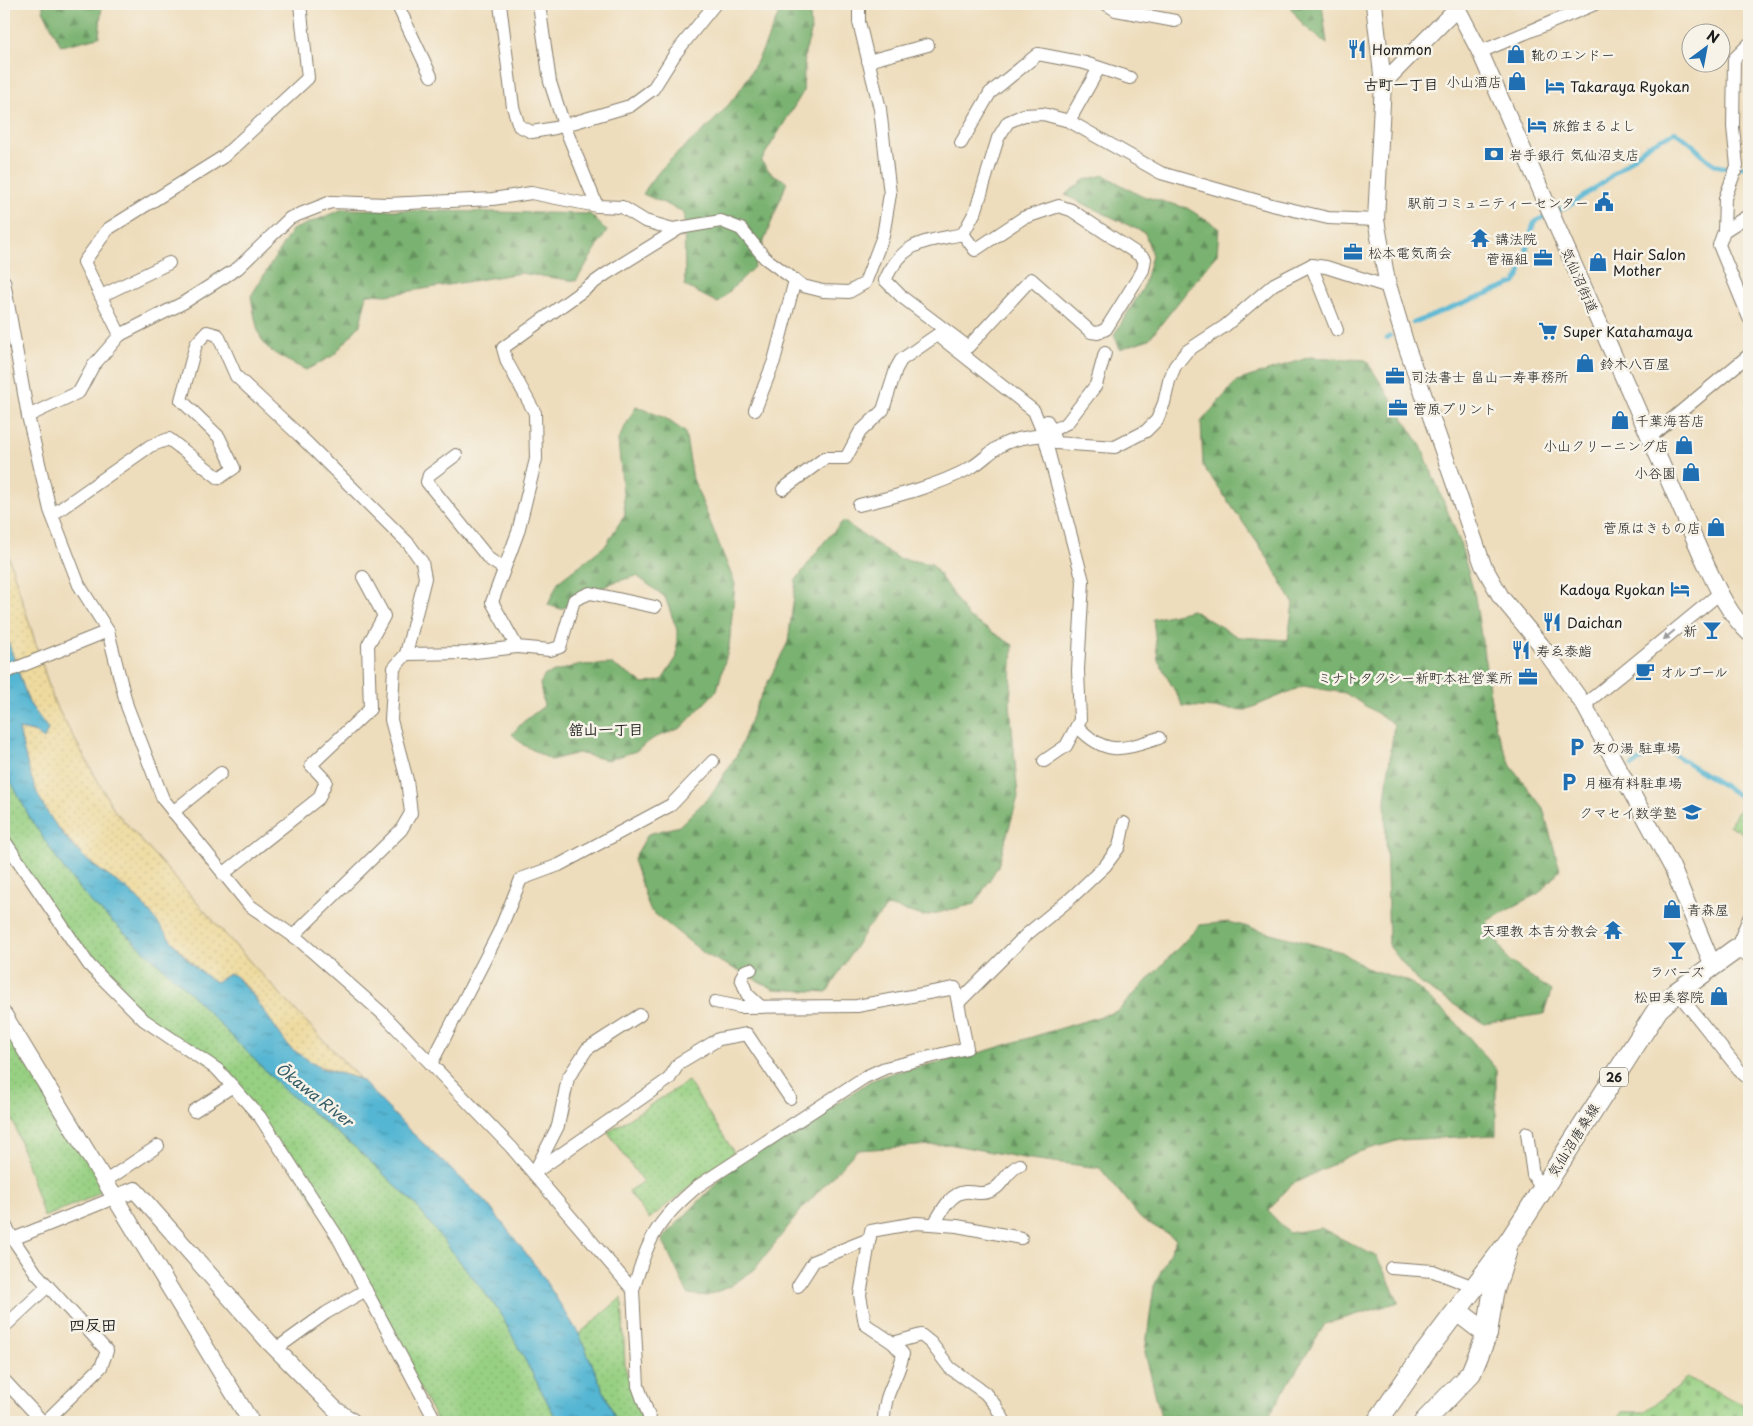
<svg xmlns="http://www.w3.org/2000/svg" width="1753" height="1426" font-family="'Playpen Sans','Klee One',sans-serif">
	<style>
		.green { fill: url(#green-dots); stroke: #5a7650 }
		.forest { fill: url(#forest-firs); stroke: #4b6746 }
		.sand { fill: url(#sand-dots); stroke: #857b5d }
		.cemetery { fill: url(#cemetery-stones); stroke: #5a7650 }
		.water { fill: url(#water-ripples); stroke: #386978 }
		.lines { fill: none; stroke-linecap: round; stroke-linejoin: round }
		.stream { stroke: #54b6d3; stroke-width: 4.5 }
		.minor-casing { stroke: #857c6c; stroke-width: 14 }
		.tertiary-casing { stroke: #857c6c; stroke-width: 18 }
		.primary-casing { stroke: #857c6c; stroke-width: 22 }
		.minor { stroke: #fff; stroke-width: 12 }
		.tertiary { stroke: #fff; stroke-width: 16 }
		.primary { stroke: #fff; stroke-width: 20 }
		.oneway { fill: #999 }
		.labels { text-anchor: middle; dominant-baseline: central; stroke-width: 5; stroke-linejoin: round; paint-order: stroke }
		.shield { fill: #f7f3e8; stroke: #5e5c59; stroke-width: 1 }
		.shield-label { font-size: 12px; font-weight: bold; fill: #1c1c1c }
		.poi-label { font-size: 14px; fill: #1c1c1c; stroke: #f7f3e8; text-anchor: start }
		.street-label { font-size: 14px; fill: #1c1c1c; stroke: #f7f3e8 }
		.neighbourhood-label { font-size: 15px; font-weight: bold; fill: #1c1c1c; stroke: #f7f3e8 }
		.water-label { font-size: 15px; font-style: italic; fill: #325a65; stroke: #f7f3e8 }
		.quarter-label { font-size: 16px; font-weight: bold; fill: #1c1c1c; stroke: #f7f3e8 }
	</style>
	<defs>
		<pattern id="green-dots" width="8" height="8" patternUnits="userSpaceOnUse" patternTransform="scale(1.25)"><rect width="8" height="8" fill="#98d083"/><path d="M2 2h.1M6 6h.1" fill="none" stroke="#82b271" stroke-width="1.8" stroke-linecap="round"/></pattern>
		<pattern id="forest-firs" width="22" height="20" patternUnits="userSpaceOnUse" patternTransform="scale(1.25)"><rect width="22" height="20" fill="#7ab271"/><path d="M5 1l3.5 6h-7zM16 11l3.5 6h-7z" fill="#63905c"/></pattern>
		<pattern id="sand-dots" width="8" height="8" patternUnits="userSpaceOnUse" patternTransform="scale(1.25)"><rect width="8" height="8" fill="#eeda9e"/><path d="M2 2h.1M6 6h.1" fill="none" stroke="#ccba88" stroke-width="1.8" stroke-linecap="round"/></pattern>
		<pattern id="cemetery-stones" width="16" height="16" patternUnits="userSpaceOnUse" patternTransform="scale(1.25)"><rect width="16" height="16" fill="#98d083"/><path d="M2 7V4a2 2 0 0 1 4 0v3zM10 15v-3a2 2 0 0 1 4 0v3z" fill="#82b271"/></pattern>
		<pattern id="water-ripples" width="26" height="14" patternUnits="userSpaceOnUse" patternTransform="scale(1.25)"><rect width="26" height="14" fill="#54b6d3"/><path d="M2 4q2-2 4 0t4 0M15 11q2-2 4 0t4 0" fill="none" stroke="#4593aa"/></pattern>
	</defs>
	<rect width="100%" height="100%" fill="#f7f3e8"/>
	<filter id="ink" filterUnits="userSpaceOnUse"><feTurbulence type="fractalNoise" baseFrequency=".02" numOctaves="2"/><feDisplacementMap in="SourceGraphic" scale="10" xChannelSelector="R" yChannelSelector="G"/><feConvolveMatrix kernelMatrix="1 2 1 2 8 2 1 2 1" color-interpolation-filters="sRGB"/></filter>
	<filter id="wash" filterUnits="userSpaceOnUse"><feTurbulence type="fractalNoise" baseFrequency=".0096" numOctaves="4" result="noise"/><feDisplacementMap in="SourceGraphic" scale="20" xChannelSelector="R" yChannelSelector="G"/><feGaussianBlur stdDeviation="1.12" result="paint"/><feColorMatrix in="noise" values="0 0 0 0 0 0 0 0 0 0 0 0 0 0 0 0 0 1.4 0 .05"/><feComposite in="paint" operator="in"/></filter>
	<g filter="url(#wash)">
		<rect width="100%" height="100%" fill="#eeddbc"/>
		<g class="green">
			<path d="M4,757l1,13 25,48 35,53 27,32 92,84 98,101 74,60 58,55 85,108 59,111h-120l-99,-182 -79,-123 -42,-47 -79,-54 -50,-51 -85,-125z"/>
			<path d="M1744,802l5,4v31l-20,-12z"/>
			<path d="M4,1020l109,162 -21,15 -48,20 -31,-97h-9z"/>
			<path d="M688,1081l46,71 -85,67 -21,-28 15,-9 -35,-50z"/>
			<path d="M622,1297l3,70 17,55h-25l-38,-88z"/>
		</g>
		<g class="forest">
			<path d="M43,4h59l-3,33 -38,9 -18,-36z"/>
			<path d="M783,4h12l15,8 1,21 -6,19 -2,40 -42,69 10,12 16,9 -33,85 -36,36 -33,-17 -1,-74 -41,-18c19,-35 55,-54 80,-83 28,-30 44,-70 60,-107z"/>
			<path d="M1288,4h34l5,40 -24,-19z"/>
			<path d="M1104,175l35,20 48,13 32,20 -2,26 -68,85 -29,10 -6,-14 29,-47 9,-33 -7,-22 -80,-38 19,-15z"/>
			<path d="M343,209l247,5 17,17 -31,50 -56,-8 -133,22 -20,-1 -7,31 -26,30 -28,15c-47,-23 -46,-23 -55,-74l41,-66z"/>
			<path d="M1310,357l56,3 55,86 39,96 15,55 20,129 16,40 32,42 17,62 -21,23 -52,28 21,39 43,31 -7,23 -61,9 -66,-42 -28,-35 -4,-146 9,-76 -49,-31 -42,-7 -57,24 -63,-4 -25,-46 -5,-41 39,-9 46,27 50,3 5,-37 -27,-48 -63,-89 -2,-44 36,-41z"/>
			<path d="M636,406l29,12 20,14 8,47 42,105 -6,63 -12,43 -36,38 -27,10 -18,13 -28,9 -30,-7 -27,7 -29,-16 -10,-10 11,-12 21,-16 -4,-22 5,-9 33,-10 34,-1 32,20 18,-4 15,-23v-27l-12,-33 -28,-21 -23,6 -53,27 -13,-4 10,-23 48,-37 19,-31 -7,-74z"/>
			<path d="M843,521l54,37 35,6 36,53 45,28 -3,59 8,93 -20,69 -23,38 -51,12 -36,-10 -23,25 -38,61 -53,-3 -69,-35 -55,-44 -17,-50 15,-26 31,-8 31,-30 28,-43 18,-47 32,-64 8,-62 29,-39z"/>
			<path d="M1229,922l113,30 24,16 44,14 45,39 41,48v66l-96,5 -45,13 -64,32 -23,26 21,22 32,-5 56,29 22,45 -74,22 -57,93 -26,5h-71l-10,-5 -16,-65 9,-66 22,-47 -36,-21 -40,-50 -77,-10 -74,-14 -92,6 -55,59 -48,61 -24,16 -23,10 -19,-2 -26,-55 84,-86 70,-36 54,-36 22,-8 87,-20 139,-42 82,-86z"/>
		</g>
		<path class="sand" d="M4,542l50,160 60,108 138,154 108,115c-26,-7 -49,-14 -70,-31 -18,-16 -38,-68 -61,-74l-13,9 -10,-6 -32,-33 -37,-46 -52,-39 -41,-48 -16,-38 -9,-44 15,3 10,6 4,-9 -19,-26 -24,-68z"/>
		<path class="cemetery" d="M1686,1377l56,27 7,1v17h-134l7,-10h21l35,-25z"/>
		<path class="water" d="M4,629l25,74 19,26 -4,10 -10,-7 -15,-3c12,58 23,87 66,129 16,16 38,25 54,42 25,27 44,64 77,82l13,-8 5,1 18,19 37,53 31,21 40,11 48,50 78,73 52,67 41,65 38,88h-59l-59,-111 -85,-108 -58,-55 -74,-60 -98,-101 -92,-84 -27,-32 -35,-53 -25,-48z"/>
		<g class="lines">
			<g class="stream">
				<path d="M1413,323l102,-40 4,-6 15,-55 38,-18 33,-23 43,-36 27,-13c34,18 25,42 74,34"/>
				<path d="M1387,338l3,-2"/>
				<path d="M1632,766l27,-19h4l86,55"/>
			</g>
		</g>
	</g>
	<g filter="url(#ink)">
		<g class="lines">
			<g class="minor-casing">
				<g id="minor">
					<path d="M300,4l8,74 -85,79 -115,72 -24,33 36,73 -27,31 -14,26 -51,24 22,94 29,75 29,46 19,75 36,93 86,106 50,35 84,74 128,133 122,143 5,96 13,36"/>
					<path d="M397,4l34,72"/>
					<path d="M500,4l13,103 6,19 13,6 23,-4 75,-22 23,-17 22,-35 40,-50"/>
					<path d="M539,4l11,78 14,43 33,81 25,1 23,14 28,8 48,-8 20,8 24,29 38,28 20,5 26,1 16,-9 18,-47 7,-42 -10,-85 -21,-87v-18"/>
					<path d="M1106,4l10,6 59,11"/>
					<path d="M1749,44l-15,15 -1,68 4,39 -12,32 -1,33 -5,14 30,73"/>
					<path d="M1480,52l115,-48"/>
					<path d="M868,61l60,-16"/>
					<path d="M1069,121l30,-53"/>
					<path d="M961,143l29,-50 48,-39 47,9 45,15"/>
					<path d="M1724,231l25,-16"/>
					<path d="M963,234l12,16 48,-32 36,-12 12,4 74,49 -2,11 -37,59 -8,4 -7,-1 -60,-53 -63,68 -66,-50 -17,-17c19,-40 39,-38 78,-46l13,-24 22,-72 10,-16 16,-7 19,-1 26,7 92,52 111,32 56,13 48,2"/>
					<path d="M1311,265l26,65"/>
					<path d="M4,281l24,135"/>
					<path d="M101,296l68,-33"/>
					<path d="M120,335l63,-32 55,-35 52,-50 41,-16 56,2 106,-5 38,-6 66,13"/>
					<path d="M940,337l94,74 10,24 39,146 -5,89 2,50 -14,26 -22,15"/>
					<path d="M755,410l19,-49 21,-81"/>
					<path d="M1047,421l9,22 59,4 31,-16 11,-11 7,-17 5,-22 6,-15 12,-15 38,-25 49,-42 37,-19 15,2 63,20"/>
					<path d="M1051,431l16,-8 29,-38 9,-32"/>
					<path d="M1649,438l100,-83"/>
					<path d="M456,455l-27,20 -2,7 62,77 15,10"/>
					<path d="M783,489l42,-31h21l14,-26 23,-22 13,-41 5,-9 36,-25"/>
					<path d="M859,505c38,-9 79,-19 113,-38 10,-6 18,-15 28,-21 14,-8 29,-9 44,-11"/>
					<path d="M52,515l98,-69 19,-7 50,39 15,-10 -15,-31 -38,-37 15,-56 11,-12 11,3 18,41 63,59 110,109 13,18 3,16 -19,76"/>
					<path d="M655,607l-65,-14 -16,7 -14,47 -10,3 -33,-3 -25,-45 26,-70 18,-73 -1,-46 -28,-51 -4,-14 103,-74 74,-46"/>
					<path d="M4,673l104,-42"/>
					<path d="M1584,705l136,-112"/>
					<path d="M1077,726c29,31 45,24 82,12"/>
					<path d="M173,812l48,-39"/>
					<path d="M4,840l85,125 55,55 74,50 42,47 77,119 99,186"/>
					<path d="M223,874l96,-76 7,-17 -15,-16 59,-56 -2,-64 16,-29 -21,-39"/>
					<path d="M293,936l108,-106 10,-17 -4,-33 -16,-60 3,-52 12,-14 61,-1 50,-6"/>
					<path d="M1736,949l13,-31"/>
					<path d="M751,969l-6,2 -4,7 6,16 14,13"/>
					<path d="M1677,992l64,80 8,7"/>
					<path d="M958,1003l68,-68 44,-36 35,-33 14,-19 5,-24"/>
					<path d="M431,1064l68,-132 22,-53 38,-14 112,-60 42,-44"/>
					<path d="M194,1111l39,-25"/>
					<path d="M1527,1133l6,42 9,14"/>
					<path d="M535,1171l23,-45 10,-48 19,-29 53,-34"/>
					<path d="M534,1173l135,-94 10,-16 40,-24 28,-5 43,64"/>
					<path d="M104,1182l54,-36"/>
					<path d="M4,1223l9,16"/>
					<path d="M934,1224c7,-11 16,-31 31,-32 7,-1 16,3 23,0 15,-4 18,-22 32,-27"/>
					<path d="M1391,1268l42,3 41,16"/>
					<path d="M798,1286l16,-25 55,-22"/>
					<path d="M633,1290c16,-52 22,-68 65,-104l167,-109 20,-9 82,-20 -12,-60 -98,18 -117,1 -25,-5"/>
					<path d="M4,1327l44,-41"/>
					<path d="M893,1343l28,-8 10,8 19,25 35,25 10,12 10,17"/>
					<path d="M276,1349l50,-36 40,-23"/>
					<path d="M4,1380l39,42"/>
					<path d="M45,1422l56,-55 6,-16 -71,-78 -23,-34 101,-41"/>
					<path d="M884,1422c-1,-30 14,-41 19,-68l-10,-11 -28,-19 -5,-29 11,-64 45,-8 41,3 64,12"/>
				</g>
			</g>
			<g class="tertiary-casing">
				<g id="tertiary">
					<path d="M1374,4l9,79"/>
					<path d="M1455,4l25,48 222,504c13,27 25,57 47,77"/>
					<path d="M1457,8l-74,75 -7,137 11,61 19,64 77,220 18,32 40,48 43,60 88,162 41,99"/>
					<path d="M4,1015l247,407"/>
					<path d="M114,1198l21,-8 134,152 66,67 18,13"/>
				</g>
			</g>
			<g class="primary-casing">
				<g id="primary">
					<path d="M1487,1334l6,-40 13,-41"/>
					<path d="M1377,1422l47,-68 86,-114 148,-231 19,-17 59,-43 13,1"/>
					<path d="M1424,1422l47,-49 16,-39 -30,-23"/>
				</g>
			</g>
			<use href="#minor" class="minor"/>
			<use href="#tertiary" class="tertiary"/>
			<use href="#primary" class="primary"/>
		</g>
		<defs><path id="oneway-solid" d="M-6-.8H1V-3.2L6.5 0L1 3.2V.8H-6Z" transform="scale(1.25)"/></defs>
		<use class="oneway" href="#oneway-solid" transform="translate(1669 635) rotate(140)"/>
	</g>
	<defs>
		<g id="restaurant-bare" transform="scale(1.5)"><path d="M-5-6h1v4h1v-4h1v4h1v-4h1v5L-1.5 .5V6h-2V.5L-5-1ZM5-6V6H3V1.5H1.5Q1.5-4 5-6Z" fill="#1f6fb2" stroke="#f7f3e8" stroke-width="2.5" paint-order="stroke"/></g>
		<g id="shop-bare" transform="scale(1.5)"><path d="M-5-2.5h2.3a2.7 3.5 0 0 1 5.4 0H5L5.5 6h-11ZM-1.5-2.5h3a1.5 2.3 0 0 0-3 0Z" fill="#1f6fb2" stroke="#f7f3e8" stroke-width="2.5" paint-order="stroke"/></g>
		<g id="hotel-bare" transform="scale(1.5)"><path d="M-6-4.5h1.5V1H6V5H4.5V3h-9V5H-6ZM-4 0a1.8 1.8 0 1 1 3.6 0ZM.5 0V-2.5h3Q6-2.5 6 0Z" fill="#1f6fb2" stroke="#f7f3e8" stroke-width="2.5" paint-order="stroke"/></g>
		<g id="bank-bare" transform="scale(1.5)"><path d="M-6-4H6V4H-6ZM0-2.3a2.3 2.3 0 1 0 0 4.6a2.3 2.3 0 1 0 0-4.6Z" fill="#1f6fb2" stroke="#f7f3e8" stroke-width="2.5" paint-order="stroke"/></g>
		<g id="civic-bare" transform="scale(1.5)"><path d="M-.6-6.5H3V-4.5H.6V-3L4-1V1h2V6H-6V1h2V-1L-.6-3ZM-1.2 2.5V6h2.4V2.5Z" fill="#1f6fb2" stroke="#f7f3e8" stroke-width="2.5" paint-order="stroke"/></g>
		<g id="temple-bare" transform="scale(1.5)"><path d="M0-6L5-2H3V0L6.5 2.5H4V6H1.5V3h-3V6H-4V2.5H-6.5L-3 0V-2H-5Z" fill="#1f6fb2" stroke="#f7f3e8" stroke-width="2.5" paint-order="stroke"/></g>
		<g id="office-bare" transform="scale(1.5)"><path d="M-6-3h4V-5.5h4V-3h4V5H-6ZM-1-4.5V-3h2v-1.5ZM-6 0V1H6V0Z" fill="#1f6fb2" stroke="#f7f3e8" stroke-width="2.5" paint-order="stroke"/></g>
		<g id="supermarket-bare" transform="scale(1.5)"><path d="M-6-5.5h2.5l.6 2H6L4.5 2H-2.5L-4.4-4H-6ZM-1.5 3.2a1.3 1.3 0 1 0 .1 0ZM3 3.2a1.3 1.3 0 1 0 .1 0Z" fill="#1f6fb2" stroke="#f7f3e8" stroke-width="2.5" paint-order="stroke"/></g>
		<g id="bar-bare" transform="scale(1.5)"><path d="M-6-5H6L.8 .8V4.5H3.5V6h-7V4.5H-.8V.8Z" fill="#1f6fb2" stroke="#f7f3e8" stroke-width="2.5" paint-order="stroke"/></g>
		<g id="cafe-bare" transform="scale(1.5)"><path d="M-5.5-4.5H6V0H3Q3 3.5 0 3.5H-2.5Q-5.5 3.5-5.5 0ZM3-3.2v2h1.7v-2ZM-6 4.5H4V6H-6Z" fill="#1f6fb2" stroke="#f7f3e8" stroke-width="2.5" paint-order="stroke"/></g>
		<g id="parking-bare" transform="scale(1.5)"><path d="M-3.5-5.5H1a3.5 3.5 0 0 1 0 7H-1V5.5H-3.5ZM-1-3.4V-.6H.8a1.4 1.4 0 0 0 0-2.8Z" fill="#1f6fb2" stroke="#f7f3e8" stroke-width="2.5" paint-order="stroke"/></g>
		<g id="school-bare" transform="scale(1.5)"><path d="M0-5L7-2L0 1L-7-2ZM-4 1L0 2.5L4 1V4Q0 6-4 4Z" fill="#1f6fb2" stroke="#f7f3e8" stroke-width="2.5" paint-order="stroke"/></g>
	</defs>
	<g fill-rule="evenodd">
		<use href="#restaurant-bare" x="1357" y="49"/>
		<use href="#shop-bare" x="1516" y="54"/>
		<use href="#shop-bare" x="1517" y="81"/>
		<use href="#hotel-bare" x="1555" y="86"/>
		<use href="#hotel-bare" x="1537" y="125"/>
		<use href="#bank-bare" x="1494" y="154"/>
		<use href="#civic-bare" x="1604" y="202"/>
		<use href="#temple-bare" x="1480" y="238"/>
		<use href="#office-bare" x="1353" y="252"/>
		<use href="#office-bare" x="1543" y="258"/>
		<use href="#shop-bare" x="1598" y="262"/>
		<use href="#supermarket-bare" x="1548" y="331"/>
		<use href="#shop-bare" x="1585" y="363"/>
		<use href="#office-bare" x="1395" y="376"/>
		<use href="#office-bare" x="1398" y="408"/>
		<use href="#shop-bare" x="1620" y="420"/>
		<use href="#shop-bare" x="1684" y="445"/>
		<use href="#shop-bare" x="1691" y="472"/>
		<use href="#shop-bare" x="1716" y="527"/>
		<use href="#hotel-bare" x="1680" y="589"/>
		<use href="#restaurant-bare" x="1552" y="622"/>
		<use href="#bar-bare" x="1712" y="630"/>
		<use href="#restaurant-bare" x="1521" y="650"/>
		<use href="#cafe-bare" x="1645" y="671"/>
		<use href="#office-bare" x="1528" y="677"/>
		<use href="#parking-bare" x="1577" y="747"/>
		<use href="#parking-bare" x="1569" y="782"/>
		<use href="#school-bare" x="1692" y="812"/>
		<use href="#shop-bare" x="1672" y="909"/>
		<use href="#temple-bare" x="1613" y="930"/>
		<use href="#bar-bare" x="1677" y="950"/>
		<use href="#shop-bare" x="1719" y="996"/>
	</g>
	<g class="labels">
		<rect class="shield" x="1600" y="1067.5" width="28" height="19" rx="4"/>
		<g class="shield-label">
			<text x="1614" y="1077">26</text>
		</g>
		<g class="poi-label">
			<text x="1372" y="49">Hommon</text>
			<text x="1531" y="54">靴のエンドー</text>
			<text x="1502" y="81" text-anchor="end">小山酒店</text>
			<text x="1570" y="86">Takaraya Ryokan</text>
			<text x="1552" y="125">旅館まるよし</text>
			<text x="1509" y="154">岩手銀行 気仙沼支店</text>
			<text x="1589" y="202" text-anchor="end">駅前コミュニティーセンター</text>
			<text x="1495" y="238">講法院</text>
			<text x="1368" y="252">松本電気商会</text>
			<text x="1613" y="254">Hair Salon<tspan x="1613" dy="16">Mother</tspan></text>
			<text x="1528" y="258" text-anchor="end">菅福組</text>
			<text x="1563" y="331">Super Katahamaya</text>
			<text x="1600" y="363">鈴木八百屋</text>
			<text x="1410" y="376">司法書士 畠山一寿事務所</text>
			<text x="1413" y="408">菅原プリント</text>
			<text x="1635" y="420">千葉海苔店</text>
			<text x="1669" y="445" text-anchor="end">小山クリーニング店</text>
			<text x="1676" y="472" text-anchor="end">小谷園</text>
			<text x="1701" y="527" text-anchor="end">菅原はきもの店</text>
			<text x="1665" y="589" text-anchor="end">Kadoya Ryokan</text>
			<text x="1567" y="622">Daichan</text>
			<text x="1697" y="630" text-anchor="end">新</text>
			<text x="1536" y="650">寿ゑ泰鮨</text>
			<text x="1660" y="671">オルゴール</text>
			<text x="1513" y="677" text-anchor="end">ミナトタクシー新町本社営業所</text>
			<text x="1592" y="747">友の湯 駐車場</text>
			<text x="1584" y="782">月極有料駐車場</text>
			<text x="1677" y="812" text-anchor="end">クマセイ数学塾</text>
			<text x="1687" y="909">青森屋</text>
			<text x="1598" y="930" text-anchor="end">天理教 本吉分教会</text>
			<text x="1677" y="971" text-anchor="middle">ラバーズ</text>
			<text x="1704" y="996" text-anchor="end">松田美容院</text>
		</g>
		<g class="street-label">
			<text transform="translate(1580 280) rotate(66)">気仙沼街道</text>
			<text transform="translate(1573 1140) rotate(-58)">気仙沼唐桑線</text>
		</g>
		<g class="neighbourhood-label">
			<text x="1401" y="83">古町一丁目</text>
			<text x="606" y="728">舘山一丁目</text>
		</g>
		<g class="water-label">
			<text transform="translate(315 1094) rotate(38)">Ōkawa River</text>
		</g>
		<g class="quarter-label">
			<text x="93" y="1324">四反田</text>
		</g>
	</g>
	<rect width="1753" height="1426" fill="none" stroke="#f7f3e8" stroke-width="20"/>
	<g transform="translate(1706 48) rotate(32)"><circle r="24" fill="#f7f3e8" stroke="#9f9d96"/>
	<path d="M0-4L9 19L0 12L-9 19Z" fill="#1f6fb2"/>
	<text y="-8" font-size="14" font-weight="bold" text-anchor="middle" fill="#1c1c1c">N</text>
	</g>
</svg>
